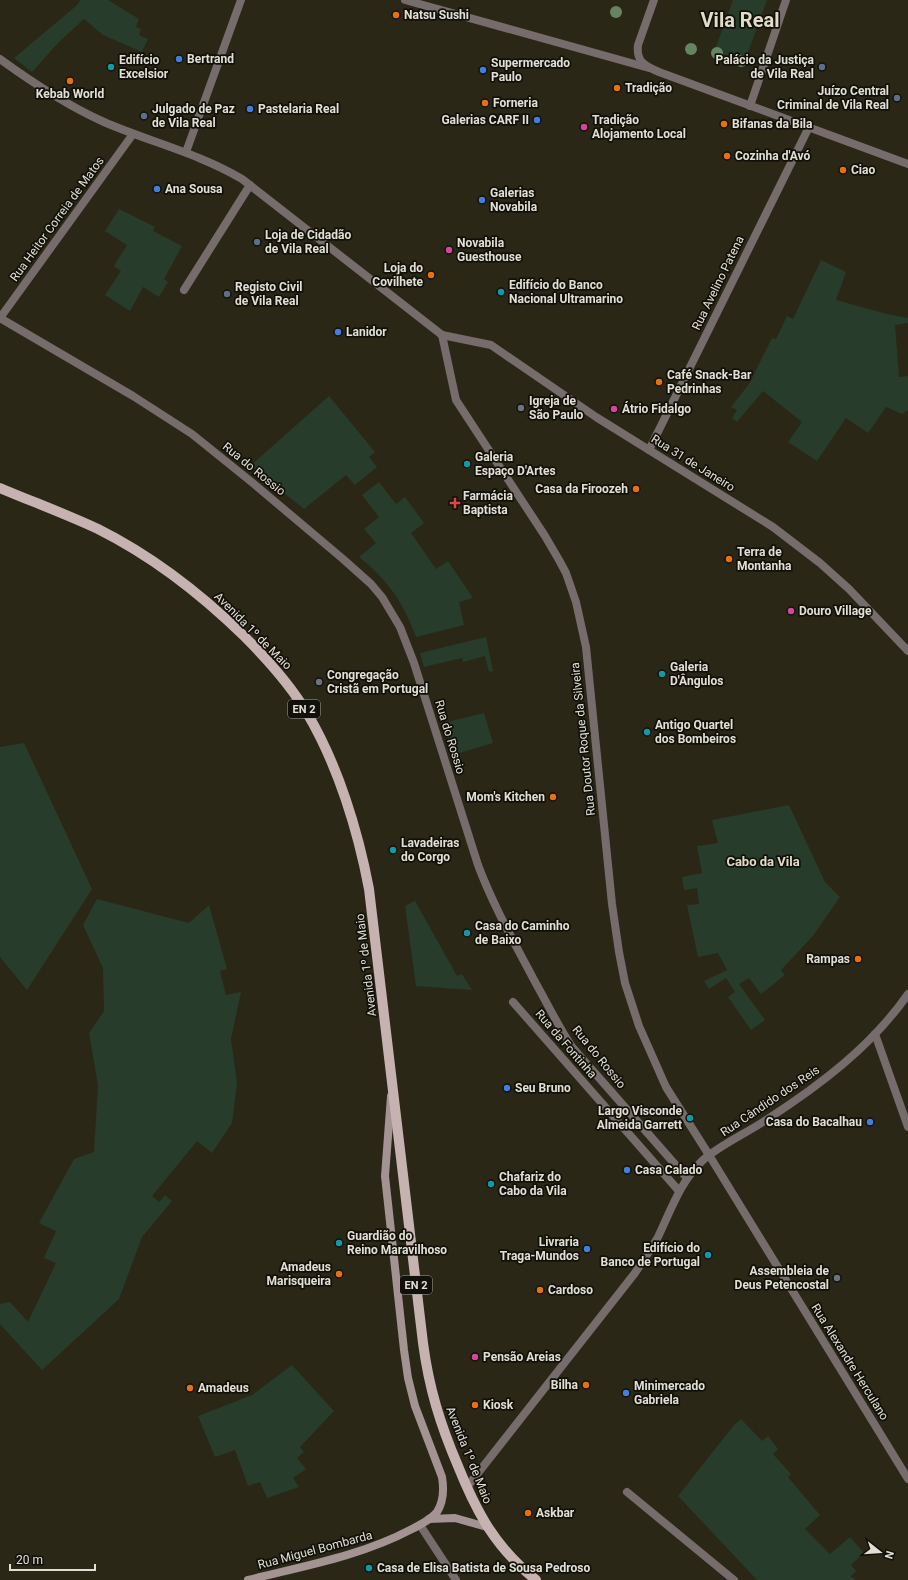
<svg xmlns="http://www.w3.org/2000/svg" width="908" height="1580" font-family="Roboto,sans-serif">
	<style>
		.green { fill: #273c2a }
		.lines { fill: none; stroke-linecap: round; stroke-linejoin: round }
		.pedestrian { stroke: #766c6b; stroke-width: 8 }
		.minor { stroke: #766c6b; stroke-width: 8 }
		.secondary { stroke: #a39392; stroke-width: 8 }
		.primary { stroke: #c6b2b0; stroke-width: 10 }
		.tree { fill: #668362 }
		.food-dot { fill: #e8710a; stroke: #111009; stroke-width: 1.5 }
		.shop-dot { fill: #3f7fe0; stroke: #111009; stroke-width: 1.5 }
		.culture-dot { fill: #0f9aa8; stroke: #111009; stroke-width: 1.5 }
		.service-dot { fill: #5c6f8a; stroke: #111009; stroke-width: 1.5 }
		.hotel-dot { fill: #d1479c; stroke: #111009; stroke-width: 1.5 }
		.worship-dot { fill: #6b7280; stroke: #111009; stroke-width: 1.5 }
		.health-dot { fill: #e0444e; stroke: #111009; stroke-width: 1.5 }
		.labels { text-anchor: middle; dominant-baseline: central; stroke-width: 3.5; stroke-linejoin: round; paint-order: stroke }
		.shield { fill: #111009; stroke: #a3a198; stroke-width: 1 }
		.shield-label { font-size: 11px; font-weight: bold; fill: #e2dfd5 }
		.poi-label { font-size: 12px; font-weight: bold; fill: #e2dfd5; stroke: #111009; text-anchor: start }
		.street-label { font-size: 12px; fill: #e2dfd5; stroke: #111009 }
		.neighbourhood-label { font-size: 13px; font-weight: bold; fill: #e0dcc8; stroke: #111009 }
		.town-label { font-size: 20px; font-weight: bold; fill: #e0dcc8; stroke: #111009 }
	</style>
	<rect width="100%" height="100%" fill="#2a2717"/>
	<g class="green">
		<path d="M81,0h27l31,19 -3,8 5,2 -2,6 9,4 -6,13 -39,-17 -19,-16 -26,24 -26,29 -18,-14 62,-52z"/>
		<path d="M733,0h34l-24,66 -30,-11z"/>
		<path d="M119,209l36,18 -2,4 29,15 -18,33 4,3 -9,15 -16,-10 -13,24 -25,-16 16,-24 -7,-5 13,-21 -22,-14z"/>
		<path d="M821,260l25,12 -10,28 51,14 21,4v5l-13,2 4,52 9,-1v34l-6,4 -16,-7 -18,26 -22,-15 -29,43 -29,-19 14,-20 -39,-31 -26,31 -5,-4 5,-8 -6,-3 18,-23 23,-46 4,1 11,-23 6,3z"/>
		<path d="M329,396l46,56 -6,5 8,10 -22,18 -9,-10 -42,34 -54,-43z"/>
		<path d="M379,482l17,22 9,-7 19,26 -13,10 25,36 12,-8 25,37 -14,4 5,23 -48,12c-13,-35 -28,-57 -57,-80l17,-14 -12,-14 15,-12 -17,-22z"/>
		<path d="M486,637l7,34 -4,1 -4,-16 -22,6 -1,-4 -38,9 -4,-14z"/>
		<path d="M484,713l9,30 -40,12 -10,-32z"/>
		<path d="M24,743l68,146 -65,101 -27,-33v-210z"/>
		<path d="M789,805l36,77 15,15 -28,40 -31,33 4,5 -24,19 -12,-16 -10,6 26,36 -14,10 -23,-33 7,-5 -9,-14 -17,11 -5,-8 23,-11 -9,-17 -20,4 -11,-52 12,-1 -2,-16 -13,2 -2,-13 20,-4 -5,-27 21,-3 -6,-23z"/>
		<path d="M97,899l92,24 20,-18 18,64 -7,2 6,24 15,-3 -10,47 6,44 -5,40 -20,30 -15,-12 -45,55 7,6 6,-7 7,6 -30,36 -23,62 -77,71 -42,-46v-20l10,-2 18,20 28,-59 -12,-5 12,-27 -17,-8 35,-64 20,-7 4,-67 -9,-52 15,-22 -1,-43 -20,-43z"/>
		<path d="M415,901l42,75 5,-2 10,16 -56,-4 -11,-80z"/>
		<path d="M292,1365l42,46 -34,36 4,5 -7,6 9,11 -13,9 6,9 -32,11 -7,-16 -12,4 -13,-36 -20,7 -17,-41 54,-21z"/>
		<path d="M741,1419l21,22 6,-5 10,13 -5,5 18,20 -3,3 32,38 -15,14 25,25 20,-17 14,16 -13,12 5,6 -5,5 5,4h-99l-79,-84 56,-71z"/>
	</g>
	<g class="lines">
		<g class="pedestrian">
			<path d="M405,0l244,68"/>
			<path d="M0,59c33,24 66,46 104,63 46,20 94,31 138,57l200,156 49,10 105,72 177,110 47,36 29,26 59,62"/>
			<path d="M750,106l36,-106"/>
			<path d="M186,152l55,-152"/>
			<path d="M184,290l66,-105"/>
			<path d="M0,318l133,-184"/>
			<path d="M442,335l14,65 89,136 14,24 7,13 10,29 10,45 26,257 7,48 6,31 14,43 27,61 43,68"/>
			<path d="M649,450l160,-323"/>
			<path d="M513,1002l166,189"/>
			<path d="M420,1525l36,55"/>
		</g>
		<g class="minor">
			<path d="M654,0l-16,45c-2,17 7,21 21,27l249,92"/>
			<path d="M0,318l133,78 59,38 62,50 89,75 28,25 11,13 18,30 14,36 64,202c15,40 36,77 56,115 13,23 24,46 38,67l115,131"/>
			<path d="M875,1034l33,93"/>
			<path d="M709,1155l199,324"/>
			<path d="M467,1487l168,-214c8,-12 16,-24 23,-36 13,-27 22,-55 44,-76 16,-15 45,-28 64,-41 53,-34 106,-74 142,-126"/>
			<path d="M627,1492l107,88"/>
		</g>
		<g class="secondary">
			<path d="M429,1519l26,-1 32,9"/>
			<path d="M248,1580c56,-14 113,-24 164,-51 9,-5 19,-9 25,-17 7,-11 7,-23 5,-35l-27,-71 -7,-28 -4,-28 -19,-174 6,-80"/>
		</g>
		<path class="primary" d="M0,488c33,14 66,26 98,41 54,27 103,65 146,107 23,23 46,48 63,77 31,52 51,118 62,176l54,454c6,45 17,81 35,123 19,47 37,81 78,114"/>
	</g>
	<g class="tree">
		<circle cx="616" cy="12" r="6"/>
		<circle cx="691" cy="49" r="6"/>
		<circle cx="717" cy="53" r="6"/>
		<circle cx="741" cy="61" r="6"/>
	</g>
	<g class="food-dot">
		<circle cx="396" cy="15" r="4"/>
		<circle cx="70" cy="81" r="4"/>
		<circle cx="617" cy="88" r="4"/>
		<circle cx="485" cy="103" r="4"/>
		<circle cx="724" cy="124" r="4"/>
		<circle cx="727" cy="156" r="4"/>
		<circle cx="843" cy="170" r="4"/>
		<circle cx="431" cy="275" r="4"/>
		<circle cx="659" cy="382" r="4"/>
		<circle cx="636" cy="489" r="4"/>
		<circle cx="729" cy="559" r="4"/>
		<circle cx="553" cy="797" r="4"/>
		<circle cx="858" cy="959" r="4"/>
		<circle cx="339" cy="1274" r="4"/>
		<circle cx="540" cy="1290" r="4"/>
		<circle cx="586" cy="1385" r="4"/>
		<circle cx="190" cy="1388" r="4"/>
		<circle cx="475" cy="1405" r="4"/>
		<circle cx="528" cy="1513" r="4"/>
	</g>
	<g class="shop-dot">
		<circle cx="179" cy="59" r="4"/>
		<circle cx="483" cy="70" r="4"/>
		<circle cx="250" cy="109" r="4"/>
		<circle cx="537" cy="120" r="4"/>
		<circle cx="157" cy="189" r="4"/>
		<circle cx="482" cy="200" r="4"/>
		<circle cx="338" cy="332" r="4"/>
		<circle cx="507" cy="1088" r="4"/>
		<circle cx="870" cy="1122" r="4"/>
		<circle cx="627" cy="1170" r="4"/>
		<circle cx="587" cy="1249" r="4"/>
		<circle cx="626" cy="1393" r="4"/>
	</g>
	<g class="culture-dot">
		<circle cx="111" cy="67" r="4"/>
		<circle cx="501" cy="292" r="4"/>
		<circle cx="467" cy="464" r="4"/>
		<circle cx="662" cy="674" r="4"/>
		<circle cx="647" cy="732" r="4"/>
		<circle cx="393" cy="850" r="4"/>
		<circle cx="467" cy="933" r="4"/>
		<circle cx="690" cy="1118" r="4"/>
		<circle cx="491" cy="1184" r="4"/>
		<circle cx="339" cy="1243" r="4"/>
		<circle cx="708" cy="1255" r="4"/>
		<circle cx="369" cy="1568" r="4"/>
	</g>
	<g class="service-dot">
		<circle cx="822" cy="67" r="4"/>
		<circle cx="897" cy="98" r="4"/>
		<circle cx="144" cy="116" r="4"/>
		<circle cx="257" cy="242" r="4"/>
		<circle cx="227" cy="294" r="4"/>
	</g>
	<g class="hotel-dot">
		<circle cx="584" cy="127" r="4"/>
		<circle cx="449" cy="250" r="4"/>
		<circle cx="614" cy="409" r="4"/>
		<circle cx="791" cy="611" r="4"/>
		<circle cx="475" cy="1357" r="4"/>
	</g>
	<g class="worship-dot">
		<circle cx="521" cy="408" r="4"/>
		<circle cx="319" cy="682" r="4"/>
		<circle cx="837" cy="1278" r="4"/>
	</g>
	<path class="health-dot" d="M453 497h4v4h4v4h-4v4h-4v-4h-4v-4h4z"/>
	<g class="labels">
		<g class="shield">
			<rect x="288" y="700" width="32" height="18" rx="3"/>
			<rect x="400" y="1276" width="32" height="18" rx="3"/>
		</g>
		<g class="shield-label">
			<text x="304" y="709">EN 2</text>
			<text x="416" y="1285">EN 2</text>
		</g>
		<g class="poi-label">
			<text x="404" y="15">Natsu Sushi</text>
			<text x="187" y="59">Bertrand</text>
			<text x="119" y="60">Edifício<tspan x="119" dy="14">Excelsior</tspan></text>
			<text x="814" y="60" text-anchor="end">Palácio da Justiça<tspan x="814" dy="14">de Vila Real</tspan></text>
			<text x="491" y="63">Supermercado<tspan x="491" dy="14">Paulo</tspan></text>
			<text x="625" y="88">Tradição</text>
			<text x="889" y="91" text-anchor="end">Juízo Central<tspan x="889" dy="14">Criminal de Vila Real</tspan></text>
			<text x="70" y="94" text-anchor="middle">Kebab World</text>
			<text x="493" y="103">Forneria</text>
			<text x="152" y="109">Julgado de Paz<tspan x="152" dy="14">de Vila Real</tspan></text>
			<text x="258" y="109">Pastelaria Real</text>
			<text x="529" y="120" text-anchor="end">Galerias CARF II</text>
			<text x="592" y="120">Tradição<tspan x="592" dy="14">Alojamento Local</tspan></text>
			<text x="732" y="124">Bifanas da Bila</text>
			<text x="735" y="156">Cozinha d'Avó</text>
			<text x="851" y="170">Ciao</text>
			<text x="165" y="189">Ana Sousa</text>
			<text x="490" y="193">Galerias<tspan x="490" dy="14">Novabila</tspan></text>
			<text x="265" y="235">Loja de Cidadão<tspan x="265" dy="14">de Vila Real</tspan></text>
			<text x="457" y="243">Novabila<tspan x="457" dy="14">Guesthouse</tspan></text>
			<text x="423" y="268" text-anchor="end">Loja do<tspan x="423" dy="14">Covilhete</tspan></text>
			<text x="509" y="285">Edifício do Banco<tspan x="509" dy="14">Nacional Ultramarino</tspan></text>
			<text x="235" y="287">Registo Civil<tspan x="235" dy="14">de Vila Real</tspan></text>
			<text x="346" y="332">Lanidor</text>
			<text x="667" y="375">Café Snack-Bar<tspan x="667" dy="14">Pedrinhas</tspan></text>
			<text x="529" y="401">Igreja de<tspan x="529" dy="14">São Paulo</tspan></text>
			<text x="622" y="409">Átrio Fidalgo</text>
			<text x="475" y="457">Galeria<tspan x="475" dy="14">Espaço D'Artes</tspan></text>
			<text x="628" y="489" text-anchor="end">Casa da Firoozeh</text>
			<text x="463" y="496">Farmácia<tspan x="463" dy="14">Baptista</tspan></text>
			<text x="737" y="552">Terra de<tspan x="737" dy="14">Montanha</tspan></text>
			<text x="799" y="611">Douro Village</text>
			<text x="670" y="667">Galeria<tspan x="670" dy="14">D'Ângulos</tspan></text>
			<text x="327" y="675">Congregação<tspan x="327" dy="14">Cristã em Portugal</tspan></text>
			<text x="655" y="725">Antigo Quartel<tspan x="655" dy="14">dos Bombeiros</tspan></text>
			<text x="545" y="797" text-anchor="end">Mom's Kitchen</text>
			<text x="401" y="843">Lavadeiras<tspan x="401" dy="14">do Corgo</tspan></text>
			<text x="475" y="926">Casa do Caminho<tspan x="475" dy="14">de Baixo</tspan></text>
			<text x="850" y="959" text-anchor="end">Rampas</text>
			<text x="515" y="1088">Seu Bruno</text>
			<text x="682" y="1111" text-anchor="end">Largo Visconde<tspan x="682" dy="14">Almeida Garrett</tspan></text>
			<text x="862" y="1122" text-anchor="end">Casa do Bacalhau</text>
			<text x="635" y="1170">Casa Calado</text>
			<text x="499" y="1177">Chafariz do<tspan x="499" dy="14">Cabo da Vila</tspan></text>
			<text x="347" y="1236">Guardião do<tspan x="347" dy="14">Reino Maravilhoso</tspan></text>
			<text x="579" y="1242" text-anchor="end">Livraria<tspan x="579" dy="14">Traga-Mundos</tspan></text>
			<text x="700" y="1248" text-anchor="end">Edifício do<tspan x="700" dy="14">Banco de Portugal</tspan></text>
			<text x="331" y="1267" text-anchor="end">Amadeus<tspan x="331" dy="14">Marisqueira</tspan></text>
			<text x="829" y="1271" text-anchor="end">Assembleia de<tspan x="829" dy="14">Deus Petencostal</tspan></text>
			<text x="548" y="1290">Cardoso</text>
			<text x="483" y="1357">Pensão Areias</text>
			<text x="578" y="1385" text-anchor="end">Bilha</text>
			<text x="634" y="1386">Minimercado<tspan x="634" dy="14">Gabriela</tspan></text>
			<text x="198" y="1388">Amadeus</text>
			<text x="483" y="1405">Kiosk</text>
			<text x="536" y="1513">Askbar</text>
			<text x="377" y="1568">Casa de Elisa Batista de Sousa Pedroso</text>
		</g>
		<g class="street-label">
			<text transform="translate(57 219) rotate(-54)">Rua Heitor Correia de Matos</text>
			<text transform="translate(718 283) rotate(-64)">Rua Avelino Patena</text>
			<text transform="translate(693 463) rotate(32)">Rua 31 de Janeiro</text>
			<text transform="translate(254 469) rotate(39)">Rua do Rossio</text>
			<text transform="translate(253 631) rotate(45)">Avenida 1º de Maio</text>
			<text transform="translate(450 737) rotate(73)">Rua do Rossio</text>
			<text transform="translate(583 739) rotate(-96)">Rua Doutor Roque da Silveira</text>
			<text transform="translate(366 965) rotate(-97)">Avenida 1º de Maio</text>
			<text transform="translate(566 1044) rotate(49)">Rua da Fontinha</text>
			<text transform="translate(599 1057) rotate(51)">Rua do Rossio</text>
			<text transform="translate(770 1101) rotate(-34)">Rua Cândido dos Reis</text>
			<text transform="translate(850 1362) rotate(58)">Rua Alexandre Herculano</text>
			<text transform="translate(469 1455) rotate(68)">Avenida 1º de Maio</text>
			<text transform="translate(315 1550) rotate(-15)">Rua Miguel Bombarda</text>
		</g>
		<g class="neighbourhood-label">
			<text x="763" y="861">Cabo da Vila</text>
		</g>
		<g class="town-label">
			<text x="740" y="20">Vila Real</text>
		</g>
	</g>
	<g transform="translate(880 1552) rotate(107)" stroke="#111009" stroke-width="3" paint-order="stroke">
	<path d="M0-3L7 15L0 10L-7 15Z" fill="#e2dfd5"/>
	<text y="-6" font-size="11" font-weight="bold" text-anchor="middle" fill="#e2dfd5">N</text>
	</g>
	<path d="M10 1564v6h85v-6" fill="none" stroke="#e2dfd5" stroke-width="2"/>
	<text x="16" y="1564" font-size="12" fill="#e2dfd5" stroke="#111009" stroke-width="3" paint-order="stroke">20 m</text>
</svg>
